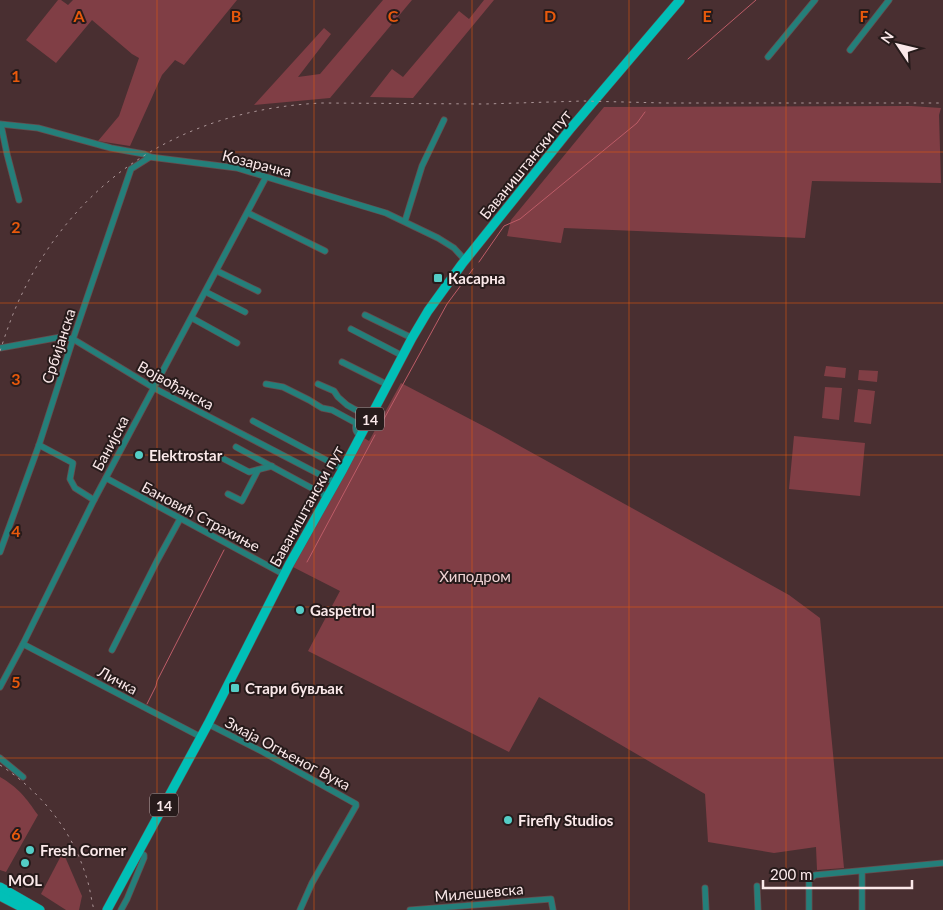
<svg xmlns="http://www.w3.org/2000/svg" width="943" height="910" font-family="Lato,sans-serif">
	<style>
		.green { fill: #803e45 }
		.lines { fill: none; stroke-linecap: round; stroke-linejoin: round }
		.stream { stroke: #bd5c67; stroke-width: 1 }
		.street-casing { stroke: #654d4e; stroke-width: 7 }
		.primary-casing { stroke: #654d4e; stroke-width: 10 }
		.street { stroke: #247f7a; stroke-width: 5.5 }
		.primary { stroke: #01bfb7; stroke-width: 9 }
		.rail { stroke: #ac9698; stroke-width: 1; stroke-dasharray: 2.5 5; stroke-linecap: butt }
		.grid { fill: none; stroke: #e8590c; stroke-width: 1; stroke-opacity: 0.55 }
		.poi-dot { fill: #54cdc6; stroke: #271b1b; stroke-width: 2 }
		.labels { text-anchor: middle; dominant-baseline: central; stroke-width: 4; stroke-linejoin: round; paint-order: stroke }
		.shield { fill: #271b1b; stroke: #bbaaab; stroke-width: 1 }
		.shield-label { font-size: 14px; font-weight: bold; fill: #fae8e9 }
		.street-label { font-size: 15px; fill: #fae8e9; stroke: #271b1b }
		.poi-label { font-size: 15px; font-weight: bold; fill: #fae8e9; stroke: #271b1b; text-anchor: start }
		.park-label { font-size: 15px; fill: #efd3d4; stroke: #271b1b }
		.grid-label { font-size: 16px; text-anchor: middle; font-weight: bold; fill: #e8590c; stroke: #271b1b; stroke-width: 4; stroke-linejoin: round; paint-order: stroke }
	</style>
	<rect width="100%" height="100%" fill="#492f31"/>
	<g class="green">
		<path d="M58,0h3l7,5 5,-5h164l-53,65 -9,-5 -13,15 -32,71 -32,-5 21,-25 20,-58 -7,-4 -40,-34 -36,43 -30,-23z"/>
		<path d="M383,0h29l-82,98 -76,7 70,-77 7,6 -33,43 22,-3z"/>
		<path d="M484,0h10l-81,98 -43,-1 22,-28 11,8 56,-66 10,8z"/>
		<path d="M911,106l30,2 -2,7 2,68 -129,-2 -7,57 -241,-10 -3,15 -54,-7 4,-16 93,-113z"/>
		<path d="M826,366l20,2 -1,10 -21,-2z"/>
		<path d="M859,370l19,1 -1,11 -19,-2z"/>
		<path d="M401,383l90,47 298,165 31,23 24,250 -27,2 -1,-23 -42,6 -66,-11 -3,-48 -166,-97 -30,55 -201,-101 32,-60 -51,-26 72,-129 8,5z"/>
		<path d="M825,387l17,1 -3,32 -17,-2z"/>
		<path d="M858,389l17,2 -4,33 -17,-2z"/>
		<path d="M794,436l71,7 -5,53 -71,-7z"/>
		<path d="M0,777c19,11 26,21 38,38l-32,57 -6,-2z"/>
		<path d="M63,852l19,44 -3,14h-13l-25,-16z"/>
	</g>
	<g class="lines">
		<g class="stream">
			<path d="M688,59l68,-59"/>
			<path d="M479,262l25,-36 16,-7 117,-96 8,-11"/>
			<path d="M379,428l68,-124 26,-35"/>
			<path d="M307,562l68,-127"/>
			<path d="M147,704l9,-18 1,-5 67,-131"/>
		</g>
		<g class="street-casing">
			<g id="street">
				<path d="M850,50l39,-50"/>
				<path d="M768,57l47,-57"/>
				<path d="M0,124l38,4 73,20 33,6 6,3 87,11 149,45 52,25 16,10 11,12"/>
				<path d="M1,125l6,29 12,46"/>
				<path d="M248,213l77,38"/>
				<path d="M405,221l17,-55 22,-46"/>
				<path d="M217,271l41,20"/>
				<path d="M206,292l39,20"/>
				<path d="M365,315l47,23"/>
				<path d="M192,318l45,25"/>
				<path d="M351,329l52,27"/>
				<path d="M0,348l61,-11 12,2 81,49 182,95"/>
				<path d="M342,362l46,23"/>
				<path d="M266,384l17,3 26,13 13,8 10,2 24,13c-1,6 -1,9 5,13"/>
				<path d="M318,384l16,7 4,6 9,8 7,4 17,8"/>
				<path d="M253,421l90,48"/>
				<path d="M39,445l34,18 -3,16 5,9 19,12"/>
				<path d="M236,447l92,50"/>
				<path d="M224,459l25,13 23,-6"/>
				<path d="M106,478l179,97"/>
				<path d="M228,494l14,7 16,-31"/>
				<path d="M0,552l39,-107 34,-106 58,-170 19,-12"/>
				<path d="M23,644l178,93"/>
				<path d="M112,650l45,-89 23,-42"/>
				<path d="M0,687l23,-43 71,-144 172,-323"/>
				<path d="M208,724l55,28 93,52v2l-44,77 -12,27"/>
				<path d="M0,758l23,19"/>
				<path d="M862,871v39"/>
				<path d="M757,886l1,24"/>
				<path d="M705,888l1,22"/>
				<path d="M121,910l6,-11 17,-41v-3l-5,-3"/>
				<path d="M410,910l141,-11 2,11"/>
				<path d="M809,910v-30l6,-5 128,-12"/>
			</g>
		</g>
		<g class="primary-casing">
			<g id="primary">
				<path d="M0,887l40,23"/>
				<path d="M0,896l27,14"/>
				<path d="M107,910l101,-186 81,-159 54,-96 69,-131 16,-27 34,-47 109,-136 109,-128"/>
			</g>
		</g>
		<use href="#street" class="street"/>
		<use href="#primary" class="primary"/>
		<g class="rail">
			<path d="M0,351c6,-18 12,-36 20,-53 58,-123 168,-189 302,-195l163,1 98,-3 82,2h278"/>
			<path d="M0,765c40,26 72,65 86,111 4,11 5,23 8,34"/>
		</g>
	</g>
	<path class="grid" d="M157,0v910M314,0v910M472,0v910M629,0v910M786,0v910M0,152h943M0,303h943M0,455h943M0,607h943M0,758h943"/>
	<g class="poi-dot">
		<rect x="433" y="273" width="10" height="10" rx="2.5"/>
		<circle cx="139" cy="455" r="5"/>
		<circle cx="300" cy="610" r="5"/>
		<rect x="230" y="683" width="10" height="10" rx="2.5"/>
		<circle cx="508" cy="820" r="5"/>
		<circle cx="30" cy="850" r="5"/>
		<circle cx="25" cy="863" r="5"/>
	</g>
	<g class="labels">
		<g class="shield">
			<rect x="356" y="407.5" width="28" height="23" rx="4"/>
			<rect x="150" y="793.5" width="28" height="23" rx="4"/>
		</g>
		<g class="shield-label">
			<text x="370" y="419">14</text>
			<text x="164" y="805">14</text>
		</g>
		<g class="street-label">
			<text transform="translate(257 163) rotate(14)">Козарачка</text>
			<text transform="translate(525 164) rotate(-51)">Баваништански пут</text>
			<text transform="translate(58 346) rotate(-72)">Србијанска</text>
			<text transform="translate(176 385) rotate(29)">Војвођанска</text>
			<text transform="translate(110 443) rotate(-62)">Банијска</text>
			<text transform="translate(306 506) rotate(-61)">Баваништански пут</text>
			<text transform="translate(201 516) rotate(28)">Бановић Страхиње</text>
			<text transform="translate(118 680) rotate(28)">Личка</text>
			<text transform="translate(288 753) rotate(28)">Змаја Огњеног Вука</text>
			<text transform="translate(479 892) rotate(-5)">Милешевска</text>
		</g>
		<g class="poi-label">
			<text x="448" y="278">Касарна</text>
			<text x="149" y="455">Elektrostar</text>
			<text x="310" y="610">Gaspetrol</text>
			<text x="245" y="688">Стари бувљак</text>
			<text x="518" y="820">Firefly Studios</text>
			<text x="40" y="850">Fresh Corner</text>
			<text x="25" y="880" text-anchor="middle">MOL</text>
		</g>
		<g class="park-label">
			<text x="475" y="576">Хиподром</text>
		</g>
	</g>
	<g class="grid-label">
		<text x="79" y="22">A</text>
		<text x="236" y="22">B</text>
		<text x="393" y="22">C</text>
		<text x="550" y="22">D</text>
		<text x="707" y="22">E</text>
		<text x="864" y="22">F</text>
		<text x="16" y="82">1</text>
		<text x="16" y="233">2</text>
		<text x="16" y="385">3</text>
		<text x="16" y="537">4</text>
		<text x="16" y="688">5</text>
		<text x="16" y="840">6</text>
	</g>
	<g transform="translate(898 45) rotate(305)" stroke="#271b1b" stroke-width="4" paint-order="stroke">
	<path d="M0-4L9 19L0 12L-9 19Z" fill="#fae8e9"/>
	<text y="-8" font-size="14" font-weight="bold" text-anchor="middle" fill="#fae8e9">N</text>
	</g>
	<path d="M763 880v8h149v-8" fill="none" stroke="#fae8e9" stroke-width="2.5"/>
	<text x="770" y="880" font-size="15" fill="#fae8e9" stroke="#271b1b" stroke-width="4" paint-order="stroke">200 m</text>
</svg>
